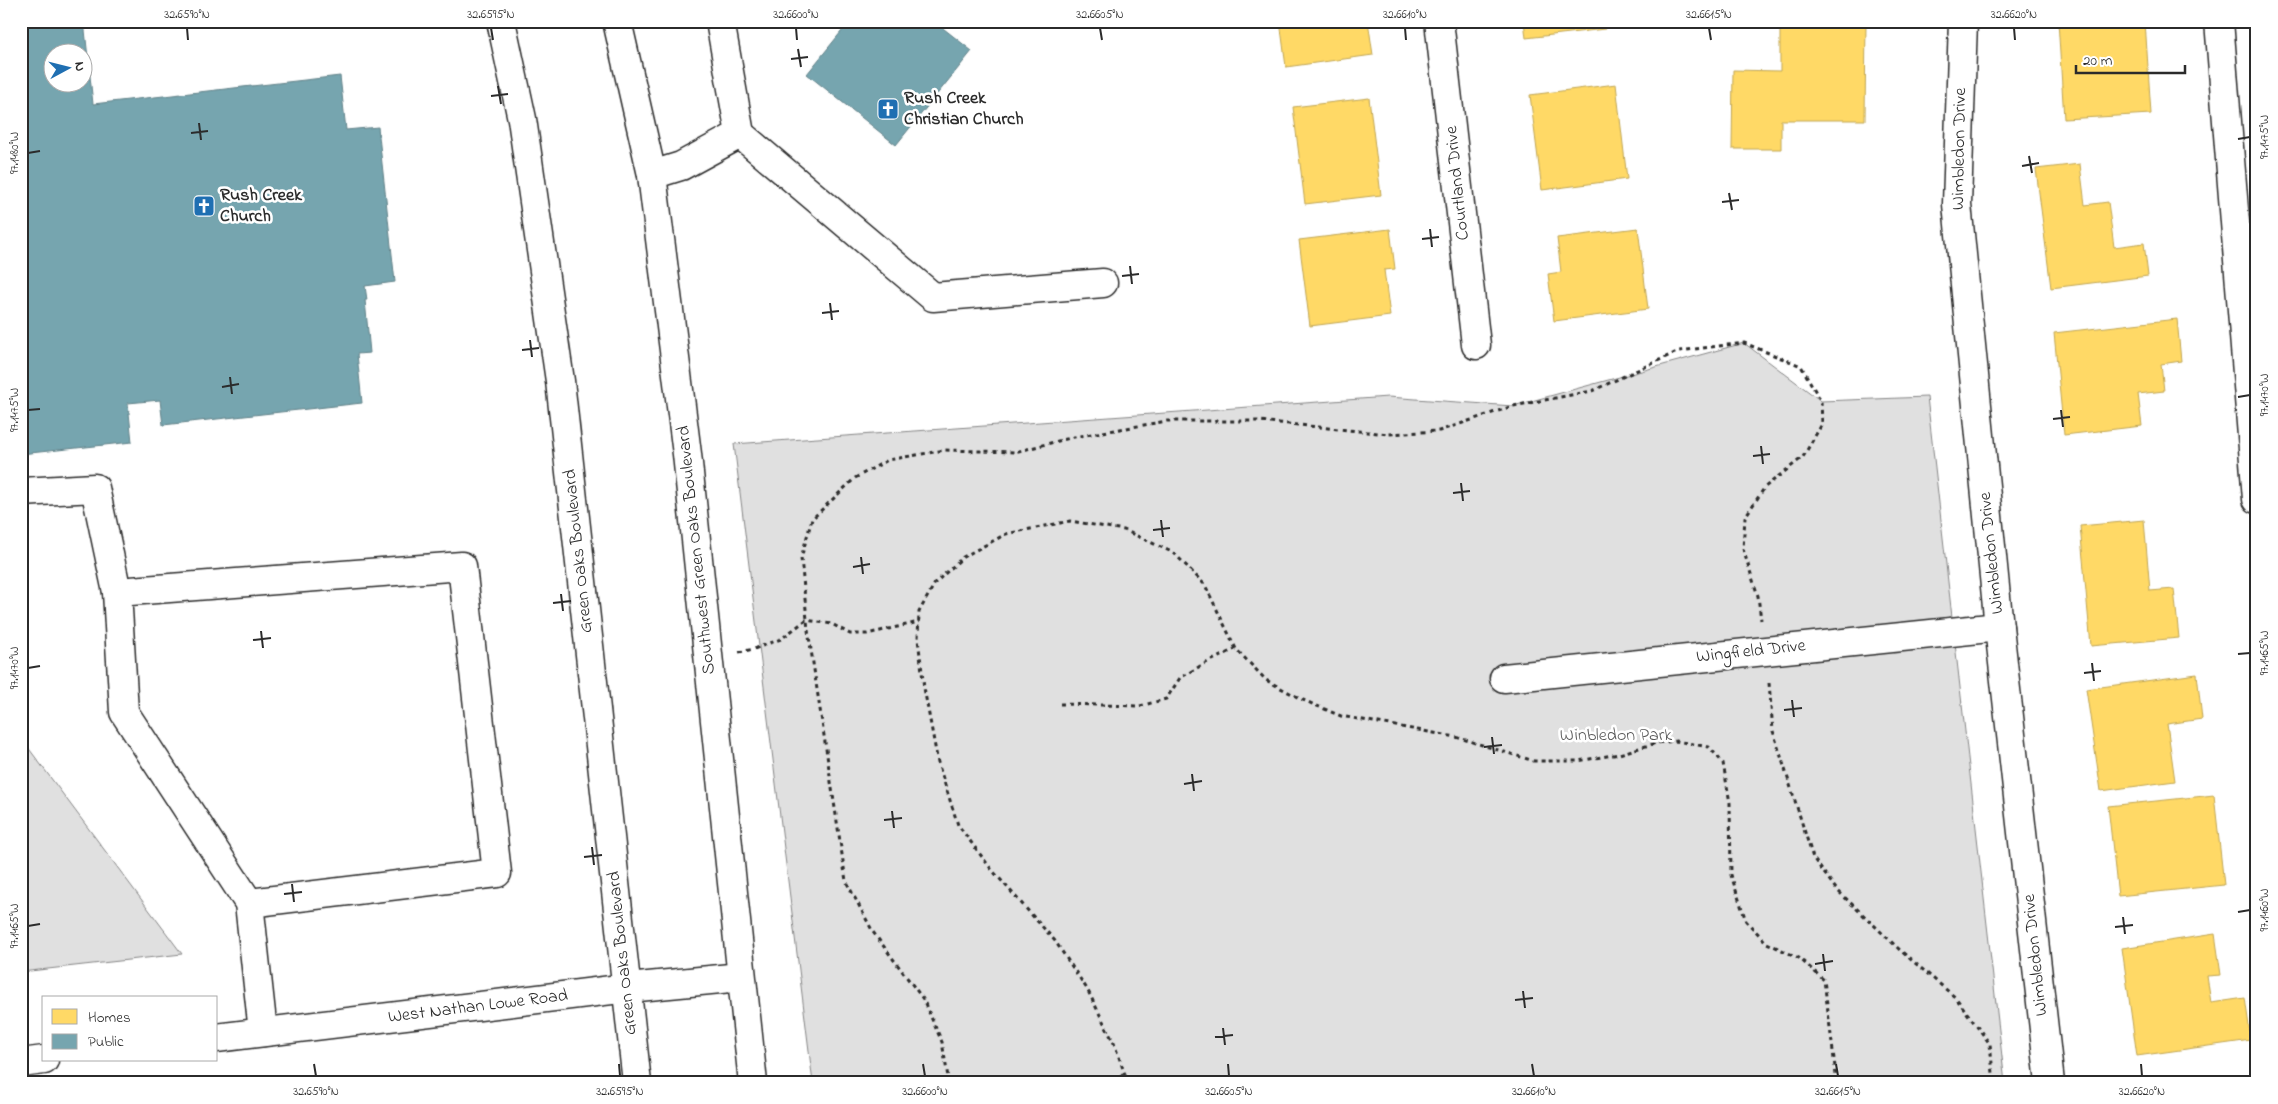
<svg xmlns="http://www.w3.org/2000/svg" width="2278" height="1104" font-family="'Indie Flower',sans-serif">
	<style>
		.green { fill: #e0e0e0; stroke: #868686 }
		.homes { fill: #ffd966; stroke: #bfa554 }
		.public { fill: #76a5af; stroke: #608087; fill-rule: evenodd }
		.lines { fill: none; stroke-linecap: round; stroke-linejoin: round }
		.minor-casing { stroke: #2b2b2b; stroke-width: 31 }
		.major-casing { stroke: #2b2b2b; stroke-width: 31 }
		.path { stroke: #2b2b2b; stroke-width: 3; stroke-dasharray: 4 4; stroke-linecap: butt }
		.minor { stroke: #fff; stroke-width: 28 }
		.major { stroke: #fff; stroke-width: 28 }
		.ticks { fill: none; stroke: #2b2b2b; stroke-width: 2 }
		.labels { text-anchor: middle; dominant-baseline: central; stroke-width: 5; stroke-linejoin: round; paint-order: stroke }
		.poi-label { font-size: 18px; font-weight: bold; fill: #2b2b2b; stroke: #fff; text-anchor: start }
		.street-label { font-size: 18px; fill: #2b2b2b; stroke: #fff }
		.park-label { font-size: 18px; fill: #585858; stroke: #fff }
		.neatline { fill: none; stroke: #2b2b2b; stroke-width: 2 }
		.ticks-label { font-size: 12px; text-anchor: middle; fill: #2b2b2b }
	</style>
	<rect width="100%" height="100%" fill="#fff"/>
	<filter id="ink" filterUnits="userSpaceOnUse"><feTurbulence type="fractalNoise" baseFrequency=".02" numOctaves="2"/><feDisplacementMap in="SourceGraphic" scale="10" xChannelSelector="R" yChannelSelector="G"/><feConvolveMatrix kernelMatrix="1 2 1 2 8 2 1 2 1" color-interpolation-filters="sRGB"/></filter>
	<g filter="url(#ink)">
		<g class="green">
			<path d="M1744,343l77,58 106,-4 78,686h-1192l-79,-639 654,-47 125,9z"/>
			<path d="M21,738l161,216 -161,18z"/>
		</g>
		<g class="homes">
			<path d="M1280,21h88l5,34 -87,12z"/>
			<path d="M1524,21h80l1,8 -79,9z"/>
			<path d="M1780,21h86l-1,99h-84v29h-49l1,-79 47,1z"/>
			<path d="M2058,21h87l6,93 -87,5z"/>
			<path d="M1616,84l11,95 -85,11 -12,-95z"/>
			<path d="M1369,98l12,97 -76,9 -12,-97z"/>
			<path d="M2080,164l5,41 23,-3 6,45 30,-4 4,33 -97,12 -15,-119z"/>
			<path d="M1638,228l10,81 -94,12 -6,-47 13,-2 -4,-34z"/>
			<path d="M1390,229l5,40 -11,1 6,46 -80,10 -11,-86z"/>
			<path d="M2177,319l4,42 -20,3 3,27 -26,3 4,32 -78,9 -10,-102z"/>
			<path d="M2144,520l6,71 24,-2 5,49 -88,8 -11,-120z"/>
			<path d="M2197,674l5,45 -35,5 8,57 -74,10 -15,-102z"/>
			<path d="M2214,795l10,90 -106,11 -10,-90z"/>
			<path d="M2215,934l6,41 -14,1 4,27 34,-5 6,42 -114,16 -15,-108z"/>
		</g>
		<g class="public">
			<path d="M21,21h63l9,83 247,-28 6,54 32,-3 17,155 -30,4 2,14h-2l5,53 -13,1 5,49 -199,22 -3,-25 -32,3 4,39 -111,12zM52,52h30v30h-30z"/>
			<path d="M850,21h125l-36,4 33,26 -76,94 -89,-71z"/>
		</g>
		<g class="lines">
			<g class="minor-casing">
				<g id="minor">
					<path d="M1439,21l37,324"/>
					<path d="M1963,21l-6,183 42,423 51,456"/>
					<path d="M2219,21l38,478"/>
					<path d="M740,134l193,163 170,-14"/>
					<path d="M652,175l29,-9 59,-32 -20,-113"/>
					<path d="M21,492l74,-4 22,104 7,120 125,191 14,129"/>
					<path d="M117,592l345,-26 35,307 -248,30"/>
					<path d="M1504,678l495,-51"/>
					<path d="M216,1038l412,-50 113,-11"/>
					<path d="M21,1063l23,-3"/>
				</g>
			</g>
			<g class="major-casing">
				<g id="major">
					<path d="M501,21l21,98 38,262 77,702"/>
					<path d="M617,21l35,154 35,279 66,629"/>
				</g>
			</g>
			<g class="path">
				<path d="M739,652l15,-3 27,-10 25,-19 26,4 18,10h17l52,-12"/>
				<path d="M1769,683l4,48 40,127 23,31 65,62 55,47 34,46 4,39"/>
				<path d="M1060,704l80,2 26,-7 14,-21 22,-13 33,-16"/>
				<path d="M949,1083l-7,-41 -19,-43 -50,-67 -27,-51 -38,-251 -7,-72 11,-39 43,-41 33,-18 57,-10 70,2 59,-15 93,-16h92l129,13 51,-3 74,-25 79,-15 87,-40 65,-8 57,23 20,35 1,23 -19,33 -38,30 -20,30 -2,32 15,47 3,24"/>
				<path d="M1116,1083l8,-11"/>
				<path d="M1128,1083l-14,-40 -27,-54 -32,-48 -63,-71 -34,-45 -20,-62 -14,-75 -6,-49 1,-27 16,-29 28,-26 43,-23 64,-13 54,9 50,23 31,32 31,64 30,31 37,20 38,16 115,21 78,24h44l41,-7 37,-11 20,-2 33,6 14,16 7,40 1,72 15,46 21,22 32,15 25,22 13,103"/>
			</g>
			<use href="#minor" class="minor"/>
			<use href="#major" class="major"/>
		</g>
	</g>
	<path class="ticks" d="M187,28l1,12M491,28l2,12M796,28l1,12M1100,28l2,12M1405,28l1,12M1709,28l2,12M2014,28l1,12M798,49l3,18M791,59l17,-2M498,86l3,18M491,96l17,-2M199,123l2,17M191,133l17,-2M2238,139l12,-2M28,153l12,-2M2029,156l3,17M2022,166l17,-3M1729,193l3,17M1722,202l17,-2M1430,229l2,18M1422,239l17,-2M1130,266l2,18M1122,276l17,-2M830,303l2,17M822,313l17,-2M530,340l2,17M522,350l17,-2M230,377l2,17M222,387l17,-3M2238,397l12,-2M28,410l12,-1M2061,410l2,17M2053,419l17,-2M1761,446l2,18M1753,456l17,-2M1461,483l2,18M1453,493l17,-2M1161,520l2,17M1153,530l17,-2M861,557l2,17M853,567l17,-3M561,594l2,17M553,603l18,-2M261,631l2,17M253,640l18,-2M2238,654l12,-1M2092,663l2,18M28,668l12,-2M2084,673l17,-2M1792,700l2,17M1784,710l18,-2M1492,737l2,17M1484,747l18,-2M1192,774l2,17M1184,784l18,-3M892,811l2,17M884,820l18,-2M592,847l2,18M584,857l18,-2M292,884l2,18M284,894l18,-2M2238,912l12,-2M2123,917l2,17M28,926l12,-2M2115,927l18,-2M1823,954l2,17M1815,964l18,-3M1523,991l2,17M1515,1000l18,-2M1223,1028l2,17M1215,1037l18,-2M314,1064l2,12M619,1064l1,12M923,1064l2,12M1228,1064l1,12M1532,1064l2,12M1836,1064l2,12M2141,1064l1,12"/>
	<defs>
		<g id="church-square" transform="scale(1.125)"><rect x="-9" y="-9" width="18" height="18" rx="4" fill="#1f6fb2" stroke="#fff"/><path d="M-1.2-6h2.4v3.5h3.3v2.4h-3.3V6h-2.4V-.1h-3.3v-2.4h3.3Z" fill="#fff"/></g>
	</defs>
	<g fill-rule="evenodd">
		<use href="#church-square" x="888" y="109"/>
		<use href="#church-square" x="204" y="206"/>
	</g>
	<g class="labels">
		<g class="poi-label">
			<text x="904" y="99">Rush Creek<tspan x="904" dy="21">Christian Church</tspan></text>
			<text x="220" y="196">Rush Creek<tspan x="220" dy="21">Church</tspan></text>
		</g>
		<g class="street-label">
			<text transform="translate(1960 149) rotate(-89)">Wimbledon Drive</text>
			<text transform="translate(1458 183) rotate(-96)">Courtland Drive</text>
			<text transform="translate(697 550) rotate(-96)">Southwest Green Oaks Boulevard</text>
			<text transform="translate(579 551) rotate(-96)">Green Oaks Boulevard</text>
			<text transform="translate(1992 553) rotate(-96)">Wimbledon Drive</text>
			<text transform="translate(1751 652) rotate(-6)">Wingfield Drive</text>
			<text transform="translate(623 953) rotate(-96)">Green Oaks Boulevard</text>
			<text transform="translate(2036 955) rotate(-96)">Wimbledon Drive</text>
			<text transform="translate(478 1007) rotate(-7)">West Nathan Lowe Road</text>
		</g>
		<g class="park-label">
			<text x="1616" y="736">Winbledon Park</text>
		</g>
	</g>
	<rect width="2278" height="1104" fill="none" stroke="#fff" stroke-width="55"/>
	<rect x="42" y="996" width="175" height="65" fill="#ffffff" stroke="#aaaaaa"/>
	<rect x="52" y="1009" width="25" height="15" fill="#ffd966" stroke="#aaaaaa"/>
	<text x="88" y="1022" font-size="15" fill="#2b2b2b">Homes</text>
	<rect x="52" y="1034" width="25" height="15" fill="#76a5af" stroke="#aaaaaa"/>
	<text x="88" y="1046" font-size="15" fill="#2b2b2b">Public</text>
	<g transform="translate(68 68) rotate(83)"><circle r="24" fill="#ffffff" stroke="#aaaaaa"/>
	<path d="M0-4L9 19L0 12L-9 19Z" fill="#1f6fb2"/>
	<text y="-8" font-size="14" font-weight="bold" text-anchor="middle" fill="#2b2b2b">N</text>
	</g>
	<path d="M2076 65v8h109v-8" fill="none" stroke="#2b2b2b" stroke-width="2.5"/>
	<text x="2083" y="65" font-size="15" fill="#2b2b2b" stroke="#ffffff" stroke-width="4" paint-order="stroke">20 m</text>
	<rect x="28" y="28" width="2222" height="1048" class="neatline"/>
	<g class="ticks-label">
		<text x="187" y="18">32.6590°N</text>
		<text x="491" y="18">32.6595°N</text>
		<text x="796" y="18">32.6600°N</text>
		<text x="1100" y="18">32.6605°N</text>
		<text x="1405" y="18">32.6610°N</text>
		<text x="1709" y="18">32.6615°N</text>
		<text x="2014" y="18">32.6620°N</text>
		<text transform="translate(2264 137) rotate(-90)" y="4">97.1475°W</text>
		<text transform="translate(14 153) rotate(-90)" y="4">97.1480°W</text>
		<text transform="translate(2264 395) rotate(-90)" y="4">97.1470°W</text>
		<text transform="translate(14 410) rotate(-90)" y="4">97.1475°W</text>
		<text transform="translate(2264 653) rotate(-90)" y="4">97.1465°W</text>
		<text transform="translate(14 668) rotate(-90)" y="4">97.1470°W</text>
		<text transform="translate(2264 910) rotate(-90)" y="4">97.1460°W</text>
		<text transform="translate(14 926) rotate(-90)" y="4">97.1465°W</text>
		<text x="316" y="1095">32.6590°N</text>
		<text x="620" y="1095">32.6595°N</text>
		<text x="925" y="1095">32.6600°N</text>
		<text x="1229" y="1095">32.6605°N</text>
		<text x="1534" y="1095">32.6610°N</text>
		<text x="1838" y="1095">32.6615°N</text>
		<text x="2142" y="1095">32.6620°N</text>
	</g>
</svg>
